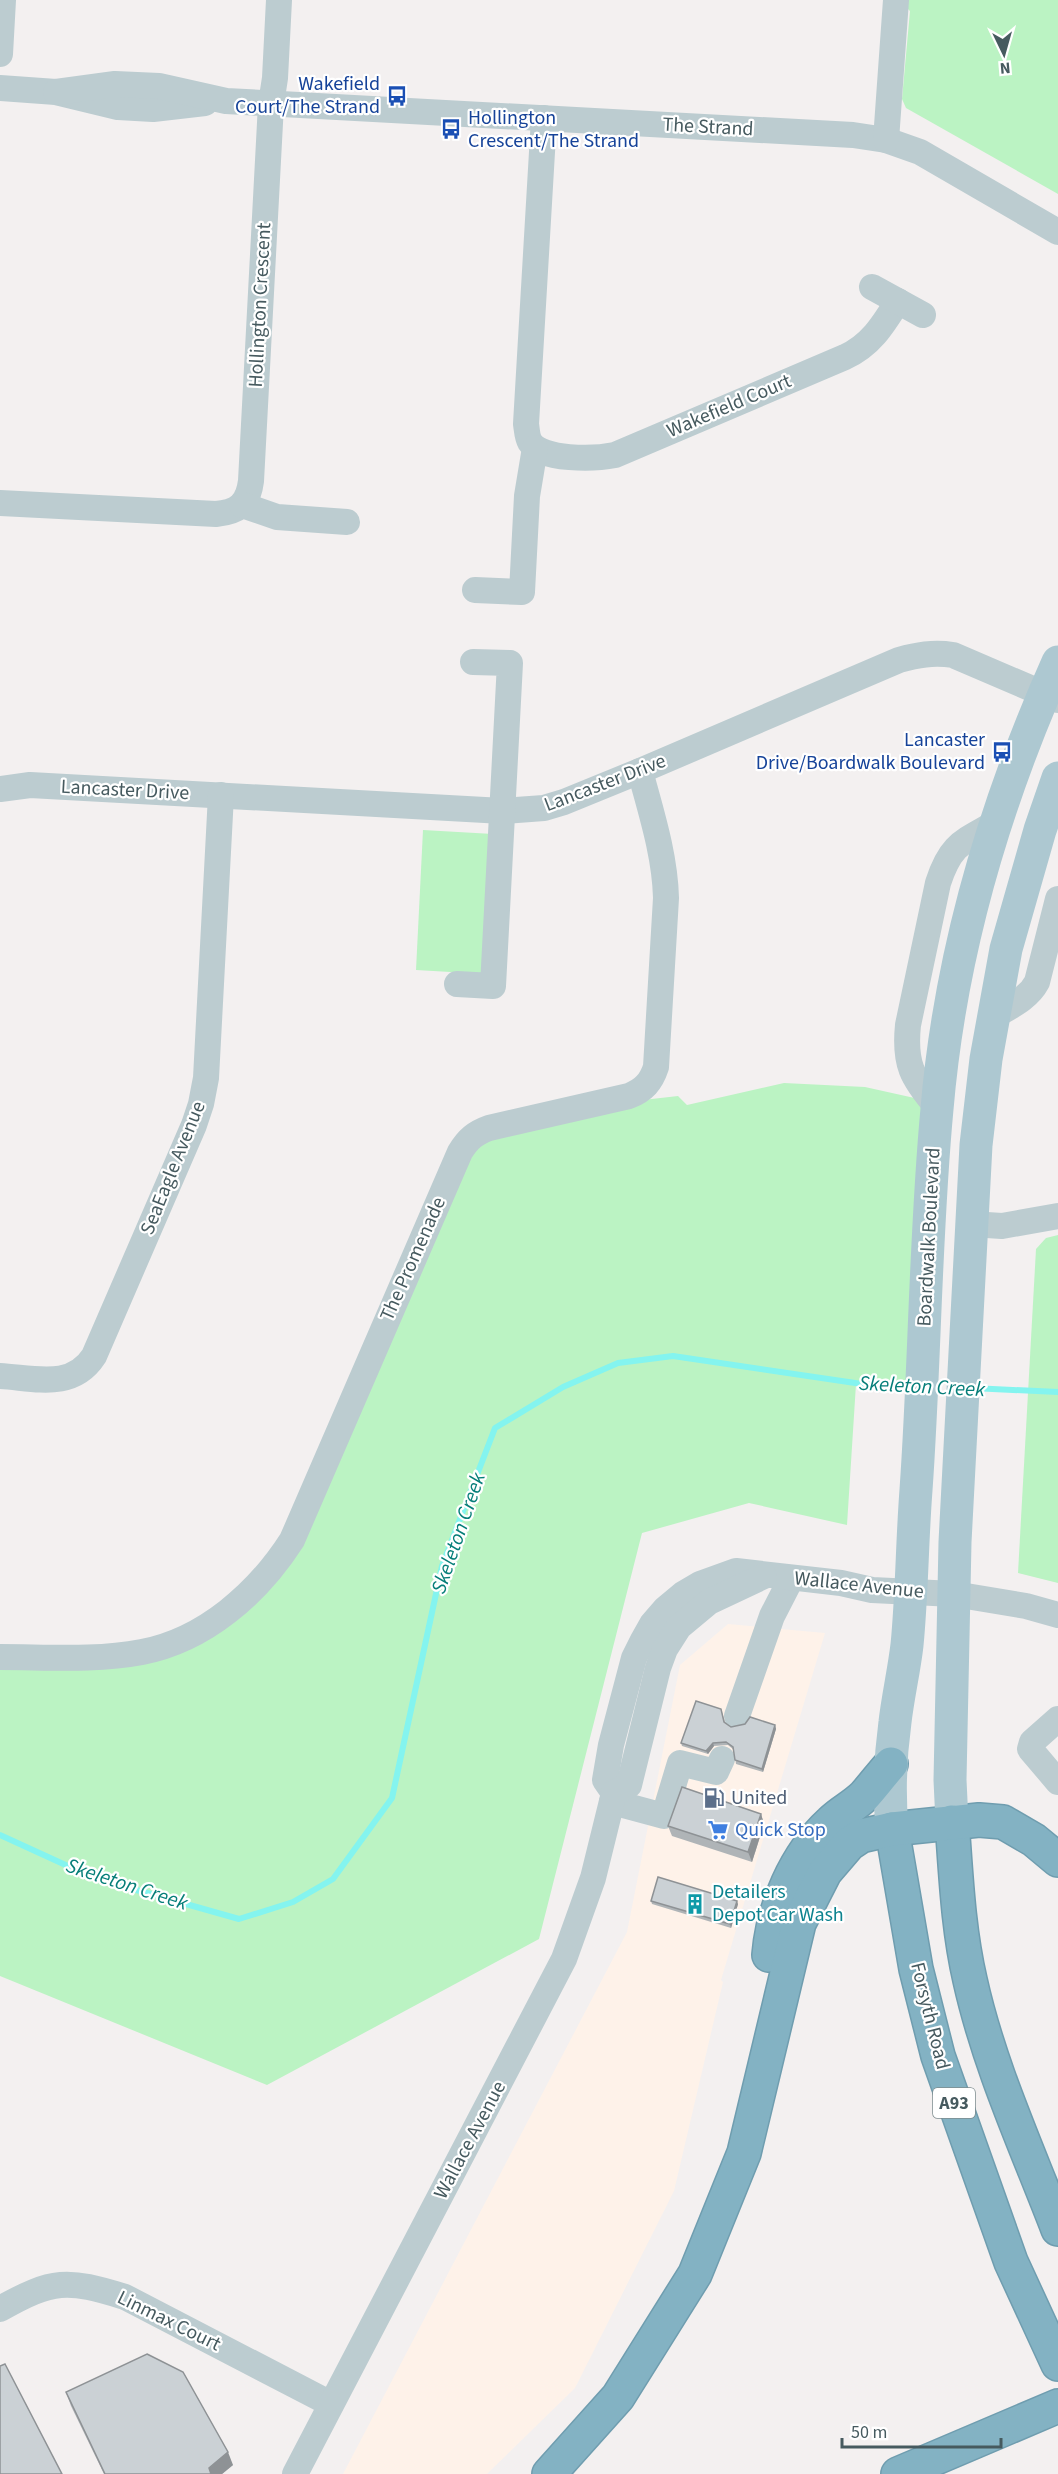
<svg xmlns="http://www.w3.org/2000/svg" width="1058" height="2474" font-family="'Source Sans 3',sans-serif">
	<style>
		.commercial { fill: #fef2e9 }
		.green { fill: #bbf3c3 }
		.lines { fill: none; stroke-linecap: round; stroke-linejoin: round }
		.stream { stroke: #84f4ef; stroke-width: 6 }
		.highway-casing { stroke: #6f9daf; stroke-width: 36 }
		.minor { stroke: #bcccd0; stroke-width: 26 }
		.major { stroke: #adc8d1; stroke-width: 33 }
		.highway { stroke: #83b2c3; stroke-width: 33 }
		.wall { fill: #afb4b7 }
		.shaded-wall { fill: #8e9295 }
		.building { fill: #cbd1d5; stroke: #8e9295; stroke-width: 1.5 }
		.labels { text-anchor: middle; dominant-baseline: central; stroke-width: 4.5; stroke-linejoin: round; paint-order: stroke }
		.shield { fill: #fff; stroke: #7e8c8f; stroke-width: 1.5 }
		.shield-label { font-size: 18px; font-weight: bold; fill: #465a5f }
		.transit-label { font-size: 20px; fill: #164399; stroke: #fff; text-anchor: end }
		.street-label { font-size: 20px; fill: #465a5f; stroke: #fff }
		.service-label { font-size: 20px; fill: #4e5e75; stroke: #fff; text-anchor: start }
		.shop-label { font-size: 20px; fill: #366cbe; stroke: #fff; text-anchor: start }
		.culture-label { font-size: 20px; fill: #0d838f; stroke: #fff; text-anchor: start }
		.water-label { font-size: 21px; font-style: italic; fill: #067e79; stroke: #fff }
	</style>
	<rect width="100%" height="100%" fill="#f3f0f0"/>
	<path class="commercial" d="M728,1624l97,9 -104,347 2,2 -49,209 -99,197 -88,86h-144l284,-542 53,-267z"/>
	<g class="green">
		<path d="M904,0h154v194l-152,-86 -4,-9 8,-88 -7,-7z"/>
		<path d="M423,830l70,4 -8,140 -69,-4z"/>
		<path d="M784,1083l81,4 63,14 -20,285 -52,-2 -9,141 -98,-22 -107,30 -103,406 -272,146 -267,-109v-311l89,2 165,-67 213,-442 14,-17 162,-41 35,-4 9,9z"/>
		<path d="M1058,1235v348l-40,-10 18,-324 10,-11z"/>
	</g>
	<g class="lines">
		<g class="stream">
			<path d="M972,1388l86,4"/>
			<path d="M0,1835l94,43 145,41 54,-17 40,-23 59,-81 50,-232 53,-138 68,-41 55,-24 55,-7 189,28 52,2"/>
		</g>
		<g class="highway-casing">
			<g id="highway">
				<path d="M952,1822c4,53 6,106 18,158 19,86 57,168 88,249"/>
				<path d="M892,1829l24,140 22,87 73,206 47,102"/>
				<path d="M769,1955c4,-48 26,-100 62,-133 10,-10 23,-16 33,-26 9,-10 18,-22 27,-32"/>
				<path d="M549,2474l69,-77 77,-123 49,-121 55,-230 26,-51 24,-28 12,-8 31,-7 87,-9 24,2 31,18 24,20"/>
				<path d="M898,2474l160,-68"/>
			</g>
		</g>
		<g class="minor">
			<path d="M0,54l3,-54"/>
			<path d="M0,88l56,4 62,15 35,2 52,-6"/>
			<path d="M56,92l59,-8 44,2 67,15 627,34 33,5 34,12 138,80"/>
			<path d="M544,118l-18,306c1,6 1,13 4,18 12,19 65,17 85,13l230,-98c26,-12 38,-32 53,-56"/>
			<path d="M886,140l10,-140"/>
			<path d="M872,287l51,28"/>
			<path d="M0,503l216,11c22,-2 32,-10 35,-33l20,-377 4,-26 4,-78"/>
			<path d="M242,505l35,12 70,5"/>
			<path d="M475,590l47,2 5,-96 8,-48"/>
			<path d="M0,789l30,-4 473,26 41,-3 20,-6 76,-31 259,-111c18,-5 34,-8 54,-5l105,45"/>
			<path d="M457,984l36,2 17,-323 -37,-1"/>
			<path d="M993,1017c16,-10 35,-18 44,-35l21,-83"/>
			<path d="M937,1107c-25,-29 -33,-43 -29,-82l30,-142c13,-40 25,-41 59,-61"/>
			<path d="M971,1224l31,2 56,-10"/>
			<path d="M0,1376c35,2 72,14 94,-20l100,-231 7,-21 5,-26 15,-283"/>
			<path d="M0,1657c47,0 95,4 142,-5 63,-12 116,-59 150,-112l168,-388c8,-13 15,-19 29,-24l140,-32c15,-6 22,-14 27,-29l10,-169c-1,-43 -15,-86 -26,-127"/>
			<path d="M737,1716l35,-100 19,-37"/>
			<path d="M1058,1719l-26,23 -2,7 28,33"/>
			<path d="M614,1793l-9,-13 6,-35 23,-87 9,-18 9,-16 13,-15 18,-15 17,-10 36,-13 105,12 31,7 82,4 72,12 32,9"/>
			<path d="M612,1802l52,14 16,-53 36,9 6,-13"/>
			<path d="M0,2309c53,-30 67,-30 125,-12l206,107"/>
			<path d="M295,2474l269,-515 29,-81 21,-85 15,-8 29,-117 7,-19 14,-22 30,-25 55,-26"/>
		</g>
		<g class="major">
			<path d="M952,1822l-2,-42 5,-238 21,-397 10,-86 20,-110 34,-119 18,-52"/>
			<path d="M892,1829c-3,-36 -2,-71 3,-107 3,-26 9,-51 12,-77 5,-51 5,-103 9,-155 9,-127 9,-254 21,-381 13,-154 58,-306 121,-447"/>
		</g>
		<use href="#highway" class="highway"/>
	</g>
	<g class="wall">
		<path d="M721,1709l4,13 6,5 44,-2 1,4 -13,43 -27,-8 -2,-14 -6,-5 -14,1 -6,8 -26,-8 -1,-3z"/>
		<path d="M761,1814l3,10 -12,38 -80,-26 -4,-10z"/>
		<path d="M651,1901l87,3 -7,24 -79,-24z"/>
		<path d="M66,2392l167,73 -11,9h-118l-33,-68z"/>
	</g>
	<g class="shaded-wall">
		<path d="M775,1725l1,4 -13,43 -1,-3z"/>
		<path d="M713,1743l1,3 -6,8 -2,-3z"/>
		<path d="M761,1814l3,10 -12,38 -4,-10z"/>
		<path d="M737,1901l1,3 -7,24 -1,-4z"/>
		<path d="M228,2452l5,13 -11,9h-11l-2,-6z"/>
	</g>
	<g class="building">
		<path d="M696,1701l25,8 3,13 7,5 14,-3 5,-7 25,8 -13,44 -27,-9 -2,-13 -7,-5 -13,1 -7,8 -25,-8z"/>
		<path d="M682,1787l79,27 -13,38 -80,-26z"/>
		<path d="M658,1877l79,24 -7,23 -79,-23z"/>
		<path d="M147,2354l36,18 45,80 -19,16 2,6h-106l-39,-82z"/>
		<path d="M5,2364l57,110h-62v-108z"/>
	</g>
	<defs>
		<g id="bus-bare" transform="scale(1.62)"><path d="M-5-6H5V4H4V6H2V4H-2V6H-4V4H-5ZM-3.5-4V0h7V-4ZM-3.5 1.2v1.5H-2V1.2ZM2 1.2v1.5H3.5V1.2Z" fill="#1a4fb4" stroke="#fff" stroke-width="2.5" paint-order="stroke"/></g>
		<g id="fuel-bare" transform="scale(1.62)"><path d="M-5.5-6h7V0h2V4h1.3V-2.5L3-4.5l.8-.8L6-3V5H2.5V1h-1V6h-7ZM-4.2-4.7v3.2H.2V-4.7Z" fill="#5c6f8a" stroke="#fff" stroke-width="2.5" paint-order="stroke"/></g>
		<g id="supermarket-bare" transform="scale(1.62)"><path d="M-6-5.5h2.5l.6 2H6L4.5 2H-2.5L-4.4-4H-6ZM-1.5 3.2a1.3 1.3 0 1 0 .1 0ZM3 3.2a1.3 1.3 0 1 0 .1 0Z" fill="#3f7fe0" stroke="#fff" stroke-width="2.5" paint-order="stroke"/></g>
		<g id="building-bare" transform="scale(1.62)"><path d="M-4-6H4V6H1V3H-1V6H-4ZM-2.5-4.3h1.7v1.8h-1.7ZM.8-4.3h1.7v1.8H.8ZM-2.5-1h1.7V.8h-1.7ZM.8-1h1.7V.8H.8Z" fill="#0f9aa8" stroke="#fff" stroke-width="2.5" paint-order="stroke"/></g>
	</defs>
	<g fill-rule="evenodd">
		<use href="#bus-bare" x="397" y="96"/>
		<use href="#bus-bare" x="451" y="129"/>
		<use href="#bus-bare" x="1002" y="752"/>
		<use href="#fuel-bare" x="714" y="1798"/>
		<use href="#supermarket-bare" x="718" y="1830"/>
		<use href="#building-bare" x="695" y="1904"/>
	</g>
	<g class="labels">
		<rect class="shield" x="933" y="2088" width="42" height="30" rx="4.5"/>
		<g class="shield-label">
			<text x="954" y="2103">A93</text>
		</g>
		<g class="transit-label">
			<text x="380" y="84">Wakefield<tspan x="380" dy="23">Court/The Strand</tspan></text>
			<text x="468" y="118" text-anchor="start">Hollington<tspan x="468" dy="23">Crescent/The Strand</tspan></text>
			<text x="985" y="740">Lancaster<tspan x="985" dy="23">Drive/Boardwalk Boulevard</tspan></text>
		</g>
		<g class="street-label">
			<text transform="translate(708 127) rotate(3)">The Strand</text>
			<text transform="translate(260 305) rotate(-87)">Hollington Crescent</text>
			<text transform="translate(729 406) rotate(-23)">Wakefield Court</text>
			<text transform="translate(605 783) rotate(-21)">Lancaster Drive</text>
			<text transform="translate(125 790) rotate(3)">Lancaster Drive</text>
			<text transform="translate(173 1168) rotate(-68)">SeaEagle Avenue</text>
			<text transform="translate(929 1237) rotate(-87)">Boardwalk Boulevard</text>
			<text transform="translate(413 1259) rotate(-66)">The Promenade</text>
			<text transform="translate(859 1585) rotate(6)">Wallace Avenue</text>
			<text transform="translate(930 2016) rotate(76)">Forsyth Road</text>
			<text transform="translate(470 2140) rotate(-62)">Wallace Avenue</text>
			<text transform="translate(169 2321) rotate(26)">Linmax Court</text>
		</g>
		<g class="service-label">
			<text x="731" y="1798">United</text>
		</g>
		<g class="shop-label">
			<text x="735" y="1830">Quick Stop</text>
		</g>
		<g class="culture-label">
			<text x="712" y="1892">Detailers<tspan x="712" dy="23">Depot Car Wash</tspan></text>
		</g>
		<g class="water-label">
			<text transform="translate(922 1386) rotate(3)">Skeleton Creek</text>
			<text transform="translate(458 1533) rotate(-71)">Skeleton Creek</text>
			<text transform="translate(127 1884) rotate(18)">Skeleton Creek</text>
		</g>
	</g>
	<g transform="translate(1004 54) rotate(175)" stroke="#ffffff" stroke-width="4.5" paint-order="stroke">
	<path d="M0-4.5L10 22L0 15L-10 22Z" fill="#465a5f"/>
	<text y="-9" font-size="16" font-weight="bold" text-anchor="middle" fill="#465a5f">N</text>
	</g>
	<path d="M842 2438v9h159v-9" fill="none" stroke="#465a5f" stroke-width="3"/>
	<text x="851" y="2438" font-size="18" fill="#465a5f" stroke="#ffffff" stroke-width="4.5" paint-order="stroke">50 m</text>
</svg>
